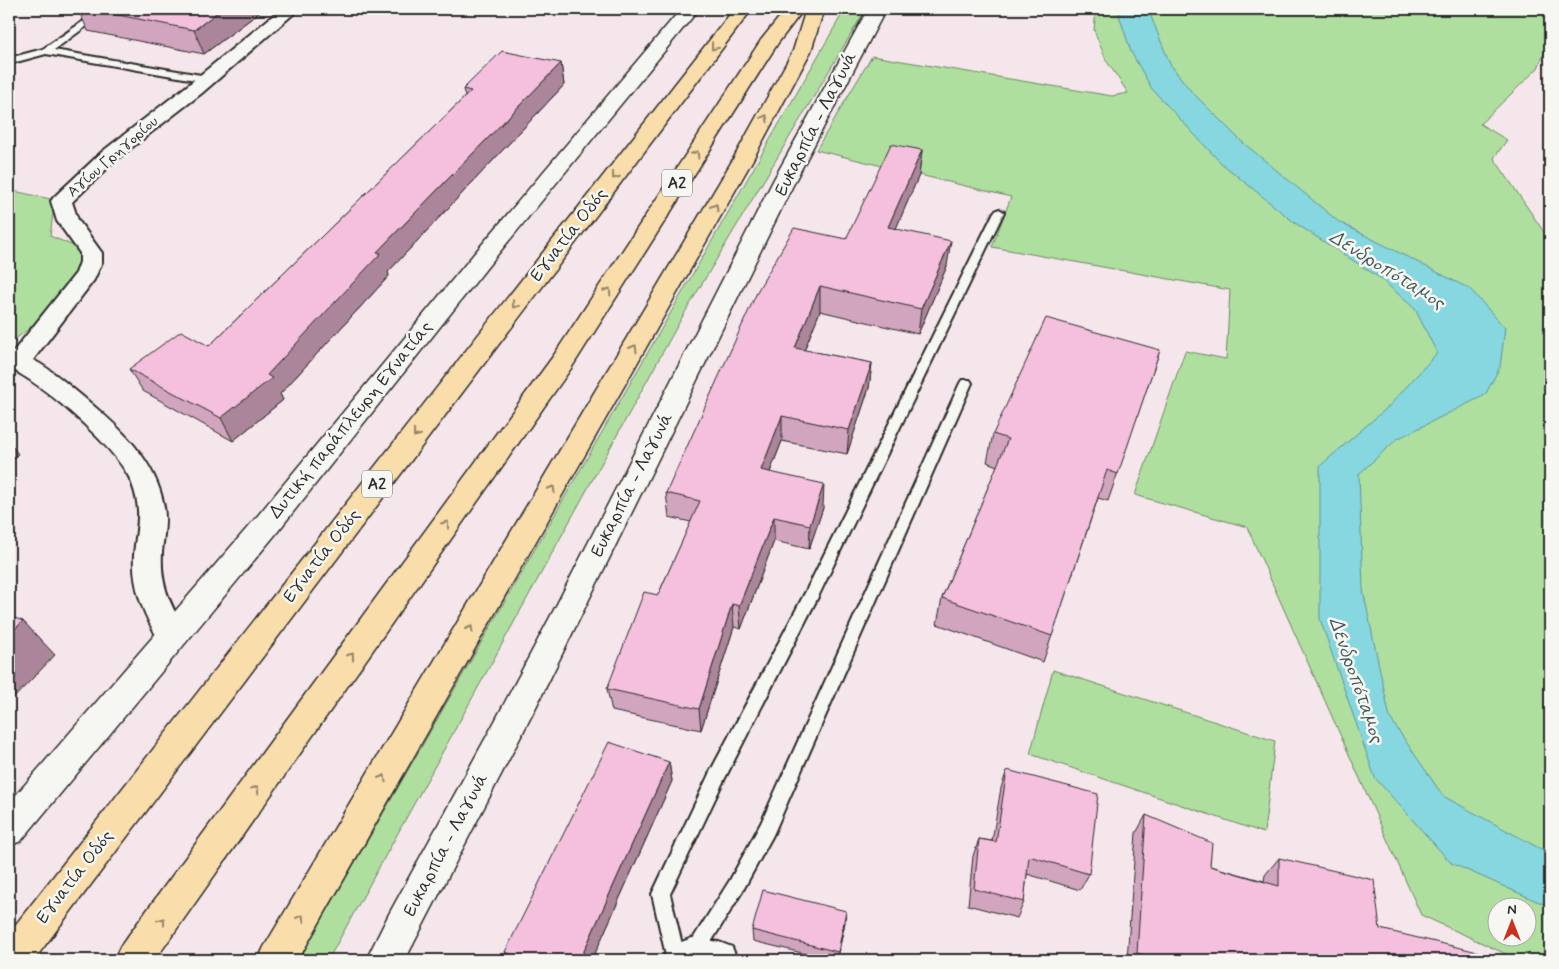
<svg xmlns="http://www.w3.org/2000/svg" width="1559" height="969" font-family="Mynerve,sans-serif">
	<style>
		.built { fill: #f5e6ec; fill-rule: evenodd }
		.green { fill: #afdf9e; stroke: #6d8564; fill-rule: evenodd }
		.water { fill: #86d7e0; stroke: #629298 }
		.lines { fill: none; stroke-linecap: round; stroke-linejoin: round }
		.lane-casing { stroke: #2b2b2b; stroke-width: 4 }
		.street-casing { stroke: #2b2b2b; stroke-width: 4 }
		.secondary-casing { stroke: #2b2b2b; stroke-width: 3 }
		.highway-casing { stroke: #2b2b2b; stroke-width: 3 }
		.lane { fill: #f6f6f2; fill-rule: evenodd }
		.street { fill: #f6f6f2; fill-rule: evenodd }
		.secondary { fill: #f6f6f2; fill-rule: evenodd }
		.highway { fill: #f9deab; fill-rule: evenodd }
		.wall { fill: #d2a5bf; stroke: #2b2b2b }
		.shaded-wall { fill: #ab869b; stroke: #2b2b2b }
		.building { fill: #f4c0de; stroke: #2b2b2b }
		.oneway { stroke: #92846b }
		.labels { text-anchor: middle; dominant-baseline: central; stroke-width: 5; stroke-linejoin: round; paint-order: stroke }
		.far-street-label { font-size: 15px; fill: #2b2b2b; stroke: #f6f6f2 }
		.shield { fill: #f6f6f2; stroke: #686867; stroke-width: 1 }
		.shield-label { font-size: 16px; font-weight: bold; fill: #2b2b2b }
		.street-label { font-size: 18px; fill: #2b2b2b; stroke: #f6f6f2 }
		.water-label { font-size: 19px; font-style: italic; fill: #425658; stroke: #f6f6f2 }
	</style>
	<rect width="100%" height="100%" fill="#f6f6f2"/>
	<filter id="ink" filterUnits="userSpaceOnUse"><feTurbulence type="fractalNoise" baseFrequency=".02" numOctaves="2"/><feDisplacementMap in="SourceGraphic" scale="10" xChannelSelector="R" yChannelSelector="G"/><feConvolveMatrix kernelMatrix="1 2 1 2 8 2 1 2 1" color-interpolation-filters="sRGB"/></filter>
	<g filter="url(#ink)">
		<path class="built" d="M9,9h1541v951h-1541zM1496,906h30v30h-30z"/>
		<g class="green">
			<path d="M845,9h21l-185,310 -353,641h-29z"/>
			<path d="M1096,9h454v9l-3,4 3,17 -12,29 -58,56 27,16 -13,18 56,83v719h-31l-98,-45 -174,-388 -112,-32 50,-144 41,8 4,-69 -238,-43 19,-50 -195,-47 56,-94 240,40 16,-3 -22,-33 -12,-30zM1496,906h30v30h-30z"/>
			<path d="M9,190l46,10 -5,36 41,17 -24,46 -58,45z"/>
			<path d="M1053,670l222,71 -11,92 -234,-79z"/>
		</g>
		<path class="water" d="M1120,9h28l22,55 21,27 49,49 99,82 131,67 35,39 -5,39 -15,28 -88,44 -38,35 4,116 27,128 53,78 107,58v53l-99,-44 -76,-85 -55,-159v-153l69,-60 48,-53 -22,-44 -35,-31 -85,-55 -74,-60 -69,-74 -21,-37 -12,-37z"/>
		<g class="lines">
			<g class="lane-casing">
				<g id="lane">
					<path d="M101,9h9l-56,41 153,26 5,3 -5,3 -161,-28 -37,10v-6l34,-9z"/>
					<path d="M999,209l5,3 -185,383 -97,189 -52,110 14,59 46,-73 31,-57 199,-440 2,-3h8l2,3 -199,452 -31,57 -42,68h-33l-15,-66 3,-6 55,-116 96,-181 188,-379z"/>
				</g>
			</g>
			<g class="street-casing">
				<g id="street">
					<path d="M281,9h18l-97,84 -85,66 -45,43 6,18 24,33v9l-8,18 -61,80c18,9 33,23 49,36 36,30 74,63 82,111 3,16 -1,31 -2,46 -2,36 10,52 25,83l-5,9 -10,3 -10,-3c-17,-28 -30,-56 -28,-90 1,-15 5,-30 4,-45 -1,-11 -4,-23 -9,-33 -17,-33 -87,-94 -120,-109v-17l4,1 63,-79 4,-11v-9l-23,-32 -6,-20 3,-4 49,-46 85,-66z"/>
					<path d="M692,938l27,4 13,5 5,13h-74l5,-13z"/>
				</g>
			</g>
			<g class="secondary-casing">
				<g id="secondary">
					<path d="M681,9h18l-210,256 -214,270 -254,306 -12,5v-43l246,-284 218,-264z"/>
					<path d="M868,9h18l-90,170 -261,530 -130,251h-39l23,-46 106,-193 62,-117 217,-425z"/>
				</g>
			</g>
			<g class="highway-casing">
				<g id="highway">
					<path d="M734,9h18l-718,951h-25v-27z"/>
					<path d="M786,9h18l-26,34 -206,324 -417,593h-41l6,-13 434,-592 207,-315z"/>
					<path d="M806,9h18l-13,42 -59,110 -454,799h-40l6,-13 468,-786 61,-110z"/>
				</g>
			</g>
			<use href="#lane" class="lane"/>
			<use href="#street" class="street"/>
			<use href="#secondary" class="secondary"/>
			<use href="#highway" class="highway"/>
		</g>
		<g class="wall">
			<path d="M78,9h186l-60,45 -116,-23z"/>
			<path d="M605,9h30l-4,4z"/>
			<path d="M561,63l3,22 -176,187 1,4 -109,118 3,6 -50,41 -90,-50 -14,-22 80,-23 256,-249 -2,-8z"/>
			<path d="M922,150l-3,25 -23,53 51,38 -29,68 -98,-23 -16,39 68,13 -3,25 -22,66 -65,-13 -12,31 53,36 -14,41 -35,-8 -33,88 -7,-2 -33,103 -89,-19 -5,-22 51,-94 33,-73 -22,-5 -3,-24 180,-254z"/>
			<path d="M1160,350l-52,151 -10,-3 -55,164 -106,-38 5,-26 55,-132 -10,-4 6,-28z"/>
			<path d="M669,762l3,19 -80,179h-82l-5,-8z"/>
			<path d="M1007,770l82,104 -9,16 -53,-16 -3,28 -7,16 -49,-13 5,-49 6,-17 13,2 9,-53z"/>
			<path d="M1146,815l64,51 54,15 1,-6 14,-17 101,71 111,31h-364l9,-127z"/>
			<path d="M845,922l-8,38h-6l-78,-19 -1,-11z"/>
		</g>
		<g class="shaded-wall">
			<path d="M222,9h42l-60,45 -10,-24z"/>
			<path d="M631,9h4l-4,4z"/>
			<path d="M561,63l3,22 -176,187 1,4 -109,118 3,6 -50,41 -12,-23 46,-43 110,-123z"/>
			<path d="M922,150l-3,25 -33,77 2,-25z"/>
			<path d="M951,241l-4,25 -29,68 3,-25z"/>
			<path d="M820,286v25l-25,62v-25z"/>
			<path d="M872,363l-3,25 -22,66 2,-24z"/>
			<path d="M9,376l4,6 -4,4z"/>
			<path d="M782,416v25l-21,54v-25z"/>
			<path d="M9,442l9,12 -9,9z"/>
			<path d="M824,484l-1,24 -14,41 1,-24z"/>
			<path d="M774,517v24l-33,88 -2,-23z"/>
			<path d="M732,604l2,23 -33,103 -2,-21z"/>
			<path d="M23,621l32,34 -46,48v-68z"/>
			<path d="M669,762l3,19 -80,179h-12z"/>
			<path d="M846,911l-1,11 -8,38 1,-8z"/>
		</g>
		<g class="building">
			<path d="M88,9h134l-28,21z"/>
			<path d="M502,51l59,12 -184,189 4,1 -114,122 5,3 -51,40 -92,-49 52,-38 28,15 262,-255 -8,-2z"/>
			<path d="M891,144l31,6 -34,77 63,14 -30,68 -101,-23 -25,62 77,15 -23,67 -67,-14 -21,54 63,14 -14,41 -36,-8 -35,89 -7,-2 -33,105 -92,-20 37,-97 14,3 42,-94 -34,-8 92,-203 36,-62 52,11z"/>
			<path d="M1046,318l114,32 -42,124 -11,-4 -55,166 -110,-38 66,-159 -15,-5z"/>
			<path d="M9,616l14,5 -14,14z"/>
			<path d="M609,742l60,20 -89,198h-53l-22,-8z"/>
			<path d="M1007,770l91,24 -9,80 -60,-18 -5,46 -50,-13 5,-50 17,3z"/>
			<path d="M1146,815l66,28 -2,23 69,20v-28l95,22 6,49 98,23 13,8h-333l-21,-7z"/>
			<path d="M763,890l83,21 -8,41 -86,-22z"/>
		</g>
		<defs><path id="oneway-chevron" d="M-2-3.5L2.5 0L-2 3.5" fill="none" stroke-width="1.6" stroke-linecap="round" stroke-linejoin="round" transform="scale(1.25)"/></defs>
		<g class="oneway">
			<use href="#oneway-chevron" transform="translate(714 47) rotate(128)"/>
			<use href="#oneway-chevron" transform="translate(765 118) rotate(-61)"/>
			<use href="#oneway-chevron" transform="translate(696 154) rotate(-57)"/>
			<use href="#oneway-chevron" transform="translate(615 176) rotate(128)"/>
			<use href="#oneway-chevron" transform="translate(715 207) rotate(-60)"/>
			<use href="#oneway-chevron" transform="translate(608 291) rotate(-57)"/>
			<use href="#oneway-chevron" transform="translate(515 305) rotate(128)"/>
			<use href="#oneway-chevron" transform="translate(634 348) rotate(-60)"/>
			<use href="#oneway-chevron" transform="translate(416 434) rotate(128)"/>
			<use href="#oneway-chevron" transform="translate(552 489) rotate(-60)"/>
			<use href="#oneway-chevron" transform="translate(446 524) rotate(-54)"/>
			<use href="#oneway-chevron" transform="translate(470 629) rotate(-60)"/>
			<use href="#oneway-chevron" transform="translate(351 656) rotate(-54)"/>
			<use href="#oneway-chevron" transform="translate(383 778) rotate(-60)"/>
			<use href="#oneway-chevron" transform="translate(256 789) rotate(-54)"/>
			<use href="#oneway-chevron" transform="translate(301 918) rotate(-60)"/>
			<use href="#oneway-chevron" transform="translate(162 921) rotate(-54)"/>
		</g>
	</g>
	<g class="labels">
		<g class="far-street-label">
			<text transform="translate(113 157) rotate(-41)">Αγίου Γρηγορίου</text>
		</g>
		<g class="shield">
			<rect x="662" y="169.5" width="30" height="27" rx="4"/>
			<rect x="362" y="470.5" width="30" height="27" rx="4"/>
		</g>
		<g class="shield-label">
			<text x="677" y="183">Α2</text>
			<text x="377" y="484">Α2</text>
		</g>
		<g class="street-label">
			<text transform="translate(816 124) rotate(-63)">Ευκαρπία - Λαγυνά</text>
			<text transform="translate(569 235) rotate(-52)">Εγνατία Οδός</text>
			<text transform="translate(351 420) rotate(-51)">Δυτική παράπλευρη Εγνατίας</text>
			<text transform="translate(632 485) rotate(-63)">Ευκαρπία - Λαγυνά</text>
			<text transform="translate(322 556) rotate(-52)">Εγνατία Οδός</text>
			<text transform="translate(446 845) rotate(-62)">Ευκαρπία - Λαγυνά</text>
			<text transform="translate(75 877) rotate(-52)">Εγνατία Οδός</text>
		</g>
		<g class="water-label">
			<text transform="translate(1387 270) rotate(32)">Δενδροπόταμος</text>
			<text transform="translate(1356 680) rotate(71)">Δενδροπόταμος</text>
		</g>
	</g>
	<rect width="1559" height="969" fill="none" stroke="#f6f6f2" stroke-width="30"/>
	<rect x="15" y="15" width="1529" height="939" fill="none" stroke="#2b2b2b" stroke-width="2" filter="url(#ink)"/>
	<g transform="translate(1512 922)"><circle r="24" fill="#f6f6f2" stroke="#a5a5a2"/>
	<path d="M0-4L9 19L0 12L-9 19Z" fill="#c8321e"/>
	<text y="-8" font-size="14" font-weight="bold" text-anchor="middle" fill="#2b2b2b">N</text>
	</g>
</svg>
